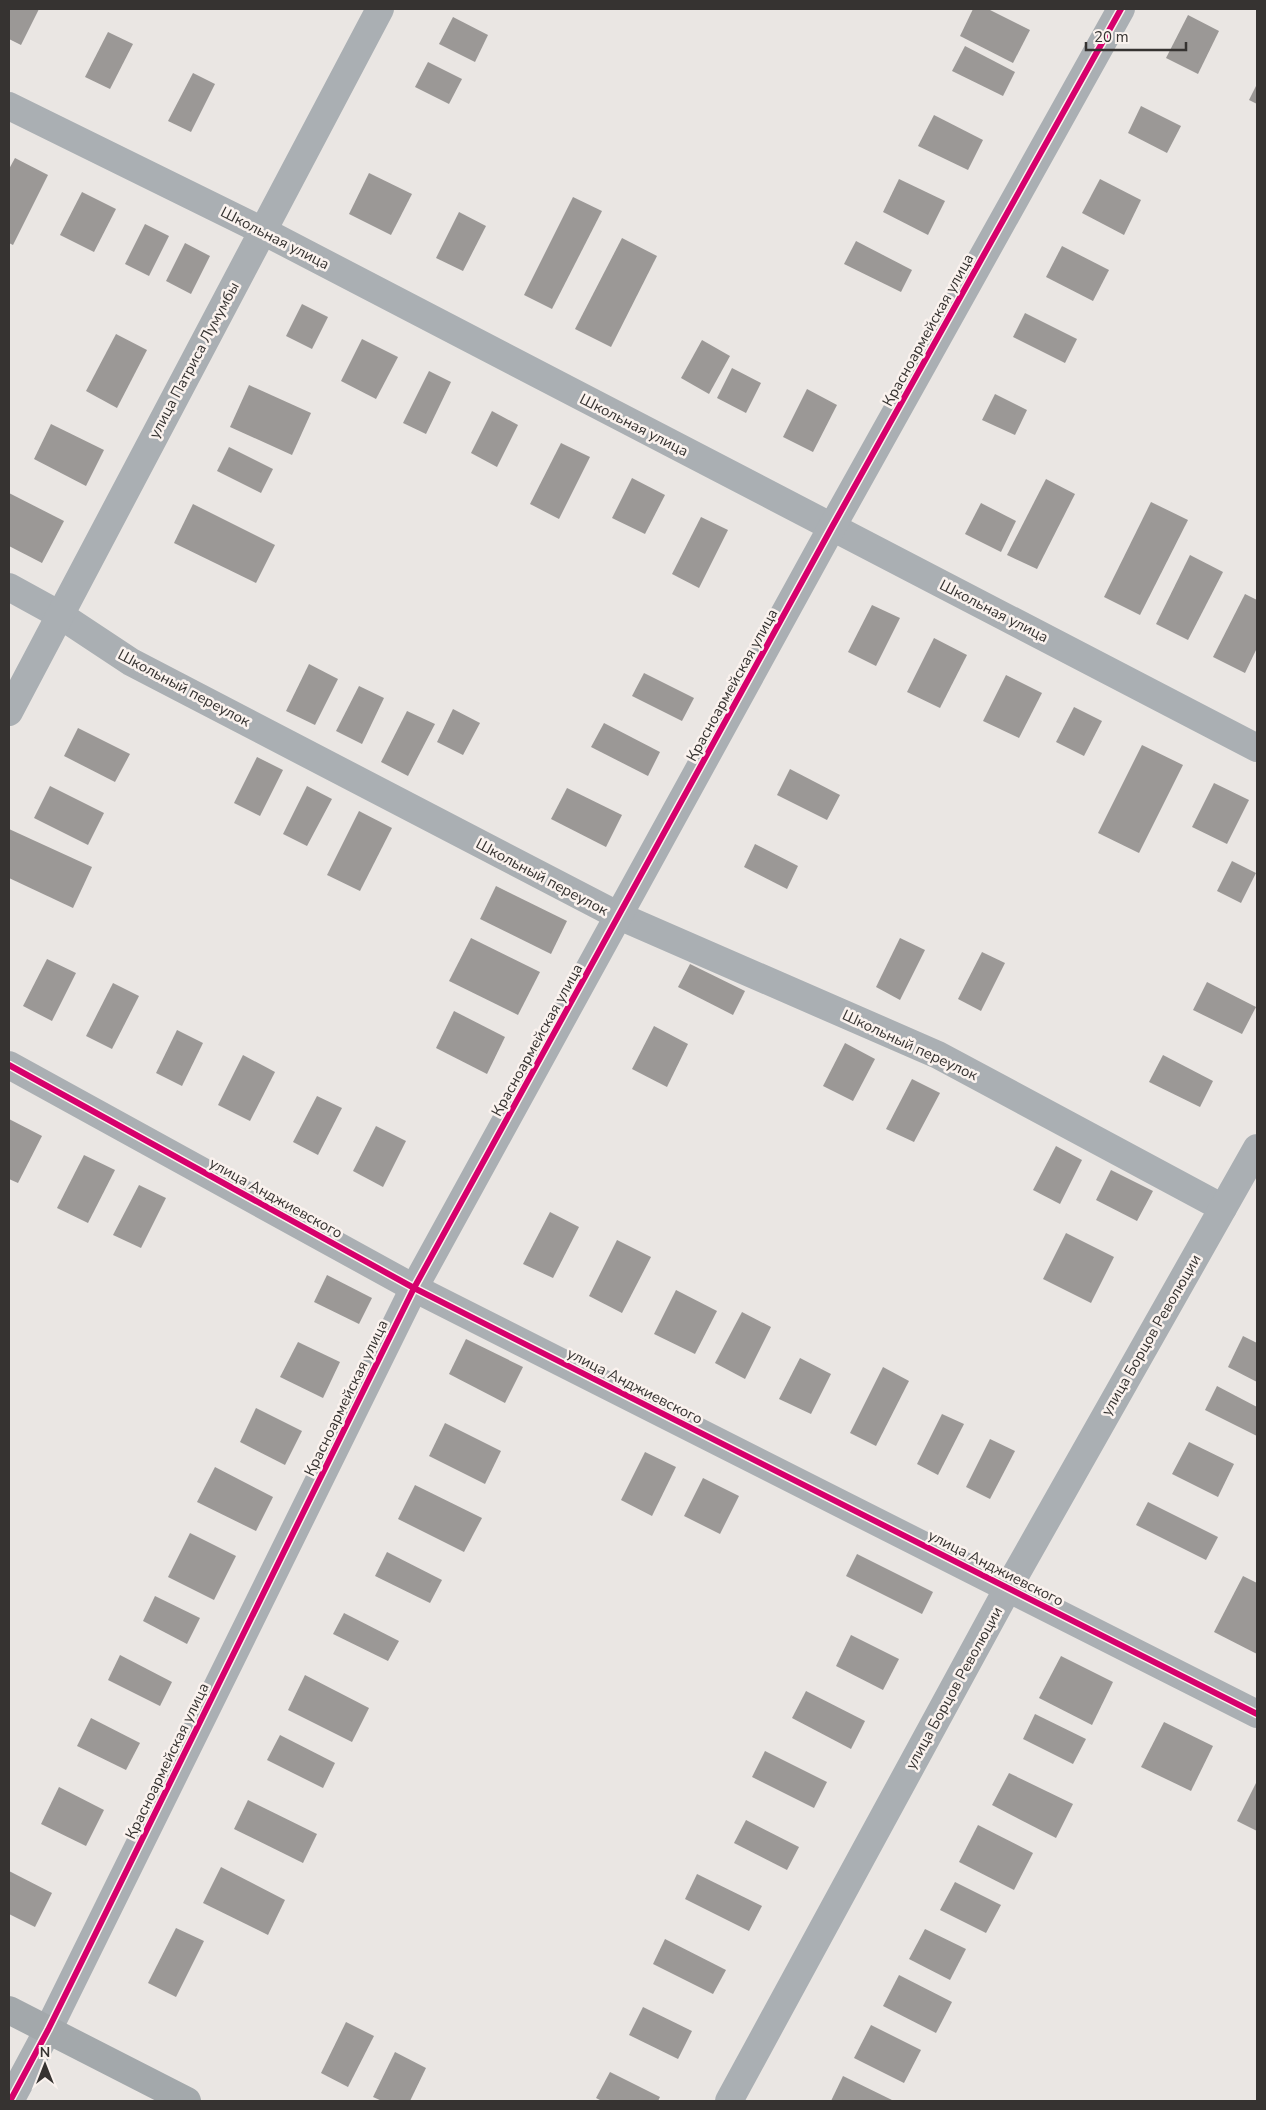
<svg xmlns="http://www.w3.org/2000/svg" width="1266" height="2110" font-family="'Nunito Sans',sans-serif">
	<style>
		.building { fill: #9b9896 }
		.lines { fill: none; stroke-linecap: round; stroke-linejoin: round }
		.street { stroke: #aaafb3; stroke-width: 28 }
		.primary { stroke: #a3a8ab; stroke-width: 28 }
		.cycleway-casing { stroke: #faf2ee; stroke-width: 9 }
		.cycleway { stroke: #d6006c; stroke-width: 6 }
		.labels { text-anchor: middle; dominant-baseline: central; stroke-width: 5; stroke-linejoin: round; paint-order: stroke }
		.street-label { font-size: 15px; fill: #363331; stroke: #faf2ee }
	</style>
	<rect width="100%" height="100%" fill="#eae6e3"/>
	<g class="building">
		<path d="M9,9h30l-18,36 -12,-6z"/>
		<path d="M973,9h15l42,21 -17,33 -53,-27z"/>
		<path d="M1188,15l31,16 -21,43 -32,-16z"/>
		<path d="M453,17l35,18 -13,27 -36,-18z"/>
		<path d="M108,32l25,12 -23,45 -25,-12z"/>
		<path d="M965,46l50,26 -12,24 -51,-25z"/>
		<path d="M428,62l34,17 -13,25 -34,-17z"/>
		<path d="M193,73l22,11 -24,48 -23,-11z"/>
		<path d="M1257,84v20l-8,-4z"/>
		<path d="M1141,106l40,20 -14,27 -39,-20z"/>
		<path d="M934,115l49,25 -15,30 -50,-24z"/>
		<path d="M15,158l33,17 -35,70 -4,-2v-74z"/>
		<path d="M369,173l43,21 -21,41 -42,-21z"/>
		<path d="M899,179l46,22 -17,34 -45,-23z"/>
		<path d="M1100,179l41,21 -17,35 -42,-22z"/>
		<path d="M82,192l34,17 -22,43 -34,-17z"/>
		<path d="M573,197l29,14 -50,98 -28,-14z"/>
		<path d="M459,212l27,14 -23,45 -27,-13z"/>
		<path d="M145,224l24,12 -20,40 -24,-12z"/>
		<path d="M622,238l35,18 -46,91 -36,-18z"/>
		<path d="M856,241l56,29 -11,22 -57,-28z"/>
		<path d="M185,243l25,13 -19,38 -25,-13z"/>
		<path d="M1062,246l47,24 -16,31 -47,-24z"/>
		<path d="M302,304l26,13 -16,32 -26,-13z"/>
		<path d="M1025,313l52,26 -12,24 -52,-26z"/>
		<path d="M116,334l31,16 -30,58 -31,-17z"/>
		<path d="M362,339l36,18 -22,42 -35,-18z"/>
		<path d="M702,340l28,16 -21,38 -28,-16z"/>
		<path d="M732,368l29,15 -15,30 -29,-15z"/>
		<path d="M429,371l22,11 -25,52 -23,-11z"/>
		<path d="M249,385l62,28 -19,42 -62,-28z"/>
		<path d="M807,389l30,16 -24,47 -30,-15z"/>
		<path d="M995,394l32,16 -12,25 -33,-15z"/>
		<path d="M492,411l26,14 -21,42 -26,-14z"/>
		<path d="M51,424l53,26 -18,36 -52,-27z"/>
		<path d="M561,443l29,14 -31,62 -29,-15z"/>
		<path d="M229,447l44,22 -12,24 -44,-22z"/>
		<path d="M632,478l33,17 -20,39 -33,-16z"/>
		<path d="M1046,479l29,15 -38,75 -30,-14z"/>
		<path d="M9,493l55,28 -22,42 -33,-17z"/>
		<path d="M1151,502l37,18 -48,95 -36,-18z"/>
		<path d="M981,503l35,18 -15,31 -36,-18z"/>
		<path d="M193,504l82,41 -19,38 -82,-40z"/>
		<path d="M701,517l27,13 -29,58 -27,-14z"/>
		<path d="M1190,555l33,17 -35,68 -32,-16z"/>
		<path d="M1245,594l12,6v48l-12,25 -32,-16z"/>
		<path d="M872,605l28,13 -24,48 -28,-14z"/>
		<path d="M934,638l33,17 -27,53 -33,-16z"/>
		<path d="M309,664l29,15 -23,46 -29,-14z"/>
		<path d="M644,673l50,25 -12,23 -50,-25z"/>
		<path d="M1006,675l36,18 -23,45 -36,-17z"/>
		<path d="M359,686l25,12 -22,46 -26,-13z"/>
		<path d="M1074,707l28,14 -18,35 -28,-14z"/>
		<path d="M453,709l27,14 -17,32 -26,-13z"/>
		<path d="M407,711l28,13 -27,52 -27,-14z"/>
		<path d="M604,723l56,29 -12,24 -57,-29z"/>
		<path d="M78,728l52,26 -15,28 -51,-26z"/>
		<path d="M1142,745l41,20 -44,88 -41,-20z"/>
		<path d="M257,757l26,13 -23,46 -26,-13z"/>
		<path d="M790,769l50,26 -13,25 -50,-25z"/>
		<path d="M1214,783l35,17 -22,44 -35,-17z"/>
		<path d="M50,786l54,27 -16,32 -54,-27z"/>
		<path d="M307,786l25,13 -25,47 -24,-12z"/>
		<path d="M567,788l55,27 -16,32 -55,-28z"/>
		<path d="M359,811l33,17 -32,63 -33,-16z"/>
		<path d="M9,829l83,38 -19,41 -64,-30z"/>
		<path d="M755,844l43,22 -11,23 -43,-22z"/>
		<path d="M1232,861l24,12 -15,30 -24,-12z"/>
		<path d="M496,886l71,35 -16,33 -71,-35z"/>
		<path d="M471,938l69,34 -22,43 -69,-34z"/>
		<path d="M900,938l25,12 -25,50 -24,-13z"/>
		<path d="M982,952l23,11 -24,48 -23,-12z"/>
		<path d="M47,959l29,14 -24,48 -29,-15z"/>
		<path d="M690,964l55,27 -12,24 -55,-28z"/>
		<path d="M1207,982l49,25 -14,27 -49,-24z"/>
		<path d="M113,983l26,13 -27,53 -26,-13z"/>
		<path d="M454,1011l51,26 -18,37 -51,-26z"/>
		<path d="M654,1026l34,18 -21,43 -35,-18z"/>
		<path d="M177,1030l26,13 -21,43 -26,-13z"/>
		<path d="M845,1043l30,16 -22,42 -30,-15z"/>
		<path d="M243,1055l32,17 -25,49 -32,-16z"/>
		<path d="M1163,1055l50,26 -13,26 -51,-25z"/>
		<path d="M912,1079l28,14 -26,49 -28,-13z"/>
		<path d="M317,1096l25,12 -24,47 -25,-13z"/>
		<path d="M9,1119l33,17 -24,47 -9,-4z"/>
		<path d="M376,1126l30,15 -23,46 -30,-16z"/>
		<path d="M1056,1146l26,14 -22,44 -27,-14z"/>
		<path d="M84,1155l31,15 -27,53 -31,-15z"/>
		<path d="M1111,1170l42,21 -16,30 -41,-21z"/>
		<path d="M139,1185l27,13 -25,50 -28,-13z"/>
		<path d="M550,1212l29,15 -26,51 -30,-14z"/>
		<path d="M1066,1233l48,24 -23,46 -48,-24z"/>
		<path d="M617,1240l34,17 -29,56 -33,-17z"/>
		<path d="M327,1275l45,23 -13,26 -45,-22z"/>
		<path d="M676,1290l41,21 -22,43 -41,-20z"/>
		<path d="M742,1312l29,15 -26,52 -30,-16z"/>
		<path d="M1243,1336l14,7v39l-29,-15z"/>
		<path d="M466,1339l57,28 -18,36 -56,-29z"/>
		<path d="M298,1342l42,20 -17,36 -43,-21z"/>
		<path d="M800,1358l31,16 -20,40 -32,-15z"/>
		<path d="M883,1367l26,14 -33,65 -26,-13z"/>
		<path d="M1217,1386l40,21v29l-52,-26z"/>
		<path d="M256,1408l46,23 -17,34 -45,-23z"/>
		<path d="M942,1414l22,10 -26,51 -21,-11z"/>
		<path d="M445,1423l56,28 -16,33 -56,-28z"/>
		<path d="M990,1439l25,12 -25,48 -24,-12z"/>
		<path d="M1189,1442l45,22 -16,33 -46,-23z"/>
		<path d="M645,1452l31,15 -24,49 -31,-16z"/>
		<path d="M215,1467l58,30 -17,34 -59,-29z"/>
		<path d="M703,1478l36,18 -19,38 -36,-18z"/>
		<path d="M415,1485l67,33 -18,34 -66,-33z"/>
		<path d="M1148,1502l70,35 -12,23 -70,-35z"/>
		<path d="M190,1533l46,23 -22,44 -46,-23z"/>
		<path d="M387,1552l55,28 -12,23 -55,-27z"/>
		<path d="M857,1554l76,38 -11,22 -76,-38z"/>
		<path d="M1243,1576l14,7v71l-43,-22z"/>
		<path d="M155,1596l45,22 -13,26 -44,-23z"/>
		<path d="M344,1613l55,28 -11,20 -55,-27z"/>
		<path d="M851,1635l48,24 -16,31 -47,-24z"/>
		<path d="M120,1655l52,27 -12,24 -52,-26z"/>
		<path d="M1061,1656l52,26 -21,43 -53,-27z"/>
		<path d="M305,1675l64,33 -17,34 -64,-32z"/>
		<path d="M806,1691l59,30 -14,28 -59,-31z"/>
		<path d="M1035,1714l51,25 -13,25 -50,-25z"/>
		<path d="M91,1718l49,25 -14,27 -49,-24z"/>
		<path d="M1164,1722l49,24 -22,45 -50,-24z"/>
		<path d="M280,1735l55,28 -12,25 -56,-28z"/>
		<path d="M765,1751l62,31 -13,26 -62,-31z"/>
		<path d="M1009,1773l64,31 -17,34 -64,-33z"/>
		<path d="M1257,1781v50l-20,-10z"/>
		<path d="M59,1787l45,23 -18,36 -45,-22z"/>
		<path d="M248,1800l69,34 -14,29 -69,-34z"/>
		<path d="M746,1820l53,27 -12,23 -53,-27z"/>
		<path d="M978,1825l55,28 -19,37 -55,-28z"/>
		<path d="M221,1867l64,33 -17,35 -65,-32z"/>
		<path d="M9,1871l43,22 -17,34 -26,-13z"/>
		<path d="M697,1874l65,32 -13,25 -64,-32z"/>
		<path d="M955,1882l46,23 -15,28 -46,-23z"/>
		<path d="M176,1928l28,13 -28,56 -28,-14z"/>
		<path d="M925,1929l41,20 -16,31 -41,-21z"/>
		<path d="M665,1939l61,31 -13,24 -60,-30z"/>
		<path d="M899,1975l53,27 -16,31 -53,-27z"/>
		<path d="M643,2007l49,24 -14,28 -49,-24z"/>
		<path d="M346,2022l28,14 -26,51 -27,-14z"/>
		<path d="M871,2025l50,25 -17,33 -50,-25z"/>
		<path d="M395,2052l31,16 -16,33h-28l-9,-4z"/>
		<path d="M610,2072l50,25 -2,4h-56l-6,-3z"/>
		<path d="M843,2076l51,25h-63z"/>
	</g>
	<g class="lines">
		<g class="street">
			<path d="M9,106l254,125 994,517"/>
			<path d="M9,587l51,28 71,47 488,254 319,139 285,153"/>
			<path d="M9,712l371,-703"/>
			<path d="M9,1065l405,223 843,426"/>
			<path d="M10,2101l38,-71 366,-742 418,-761 289,-518"/>
			<path d="M729,2101l279,-513 249,-440"/>
		</g>
		<path class="primary" d="M9,2010l178,91"/>
		<g class="cycleway-casing">
			<g id="cycleway">
				<path d="M9,1065l405,223 843,426"/>
				<path d="M10,2101l38,-71 366,-742 418,-761 289,-518"/>
			</g>
		</g>
		<use href="#cycleway" class="cycleway"/>
	</g>
	<g class="labels">
		<g class="street-label">
			<text transform="translate(275 238) rotate(27)">Школьная улица</text>
			<text transform="translate(928 330) rotate(-61)">Красноармейская улица</text>
			<text transform="translate(194 360) rotate(-62)">улица Патриса Лумумбы</text>
			<text transform="translate(634 425) rotate(27)">Школьная улица</text>
			<text transform="translate(994 611) rotate(27)">Школьная улица</text>
			<text transform="translate(732 685) rotate(-61)">Красноармейская улица</text>
			<text transform="translate(184 688) rotate(28)">Школьный переулок</text>
			<text transform="translate(542 877) rotate(28)">Школьный переулок</text>
			<text transform="translate(537 1040) rotate(-61)">Красноармейская улица</text>
			<text transform="translate(910 1045) rotate(25)">Школьный переулок</text>
			<text transform="translate(276 1198) rotate(29)">улица Анджиевского</text>
			<text transform="translate(1151 1335) rotate(-60)">улица Борцов Революции</text>
			<text transform="translate(635 1386) rotate(27)">улица Анджиевского</text>
			<text transform="translate(346 1398) rotate(-64)">Красноармейская улица</text>
			<text transform="translate(996 1568) rotate(27)">улица Анджиевского</text>
			<text transform="translate(954 1688) rotate(-61)">улица Борцов Революции</text>
			<text transform="translate(167 1761) rotate(-64)">Красноармейская улица</text>
		</g>
	</g>
	<rect width="1266" height="2110" fill="none" stroke="#363331" stroke-width="20"/>
	<g transform="translate(45 2065)" stroke="#faf2ee" stroke-width="4" paint-order="stroke">
	<path d="M0-4L9 19L0 12L-9 19Z" fill="#363331"/>
	<text y="-8" font-size="14" font-weight="bold" text-anchor="middle" fill="#363331">N</text>
	</g>
	<path d="M1086 42v8h100v-8" fill="none" stroke="#363331" stroke-width="2.5"/>
	<text x="1094" y="42" font-size="15" fill="#363331" stroke="#faf2ee" stroke-width="4" paint-order="stroke">20 m</text>
</svg>
